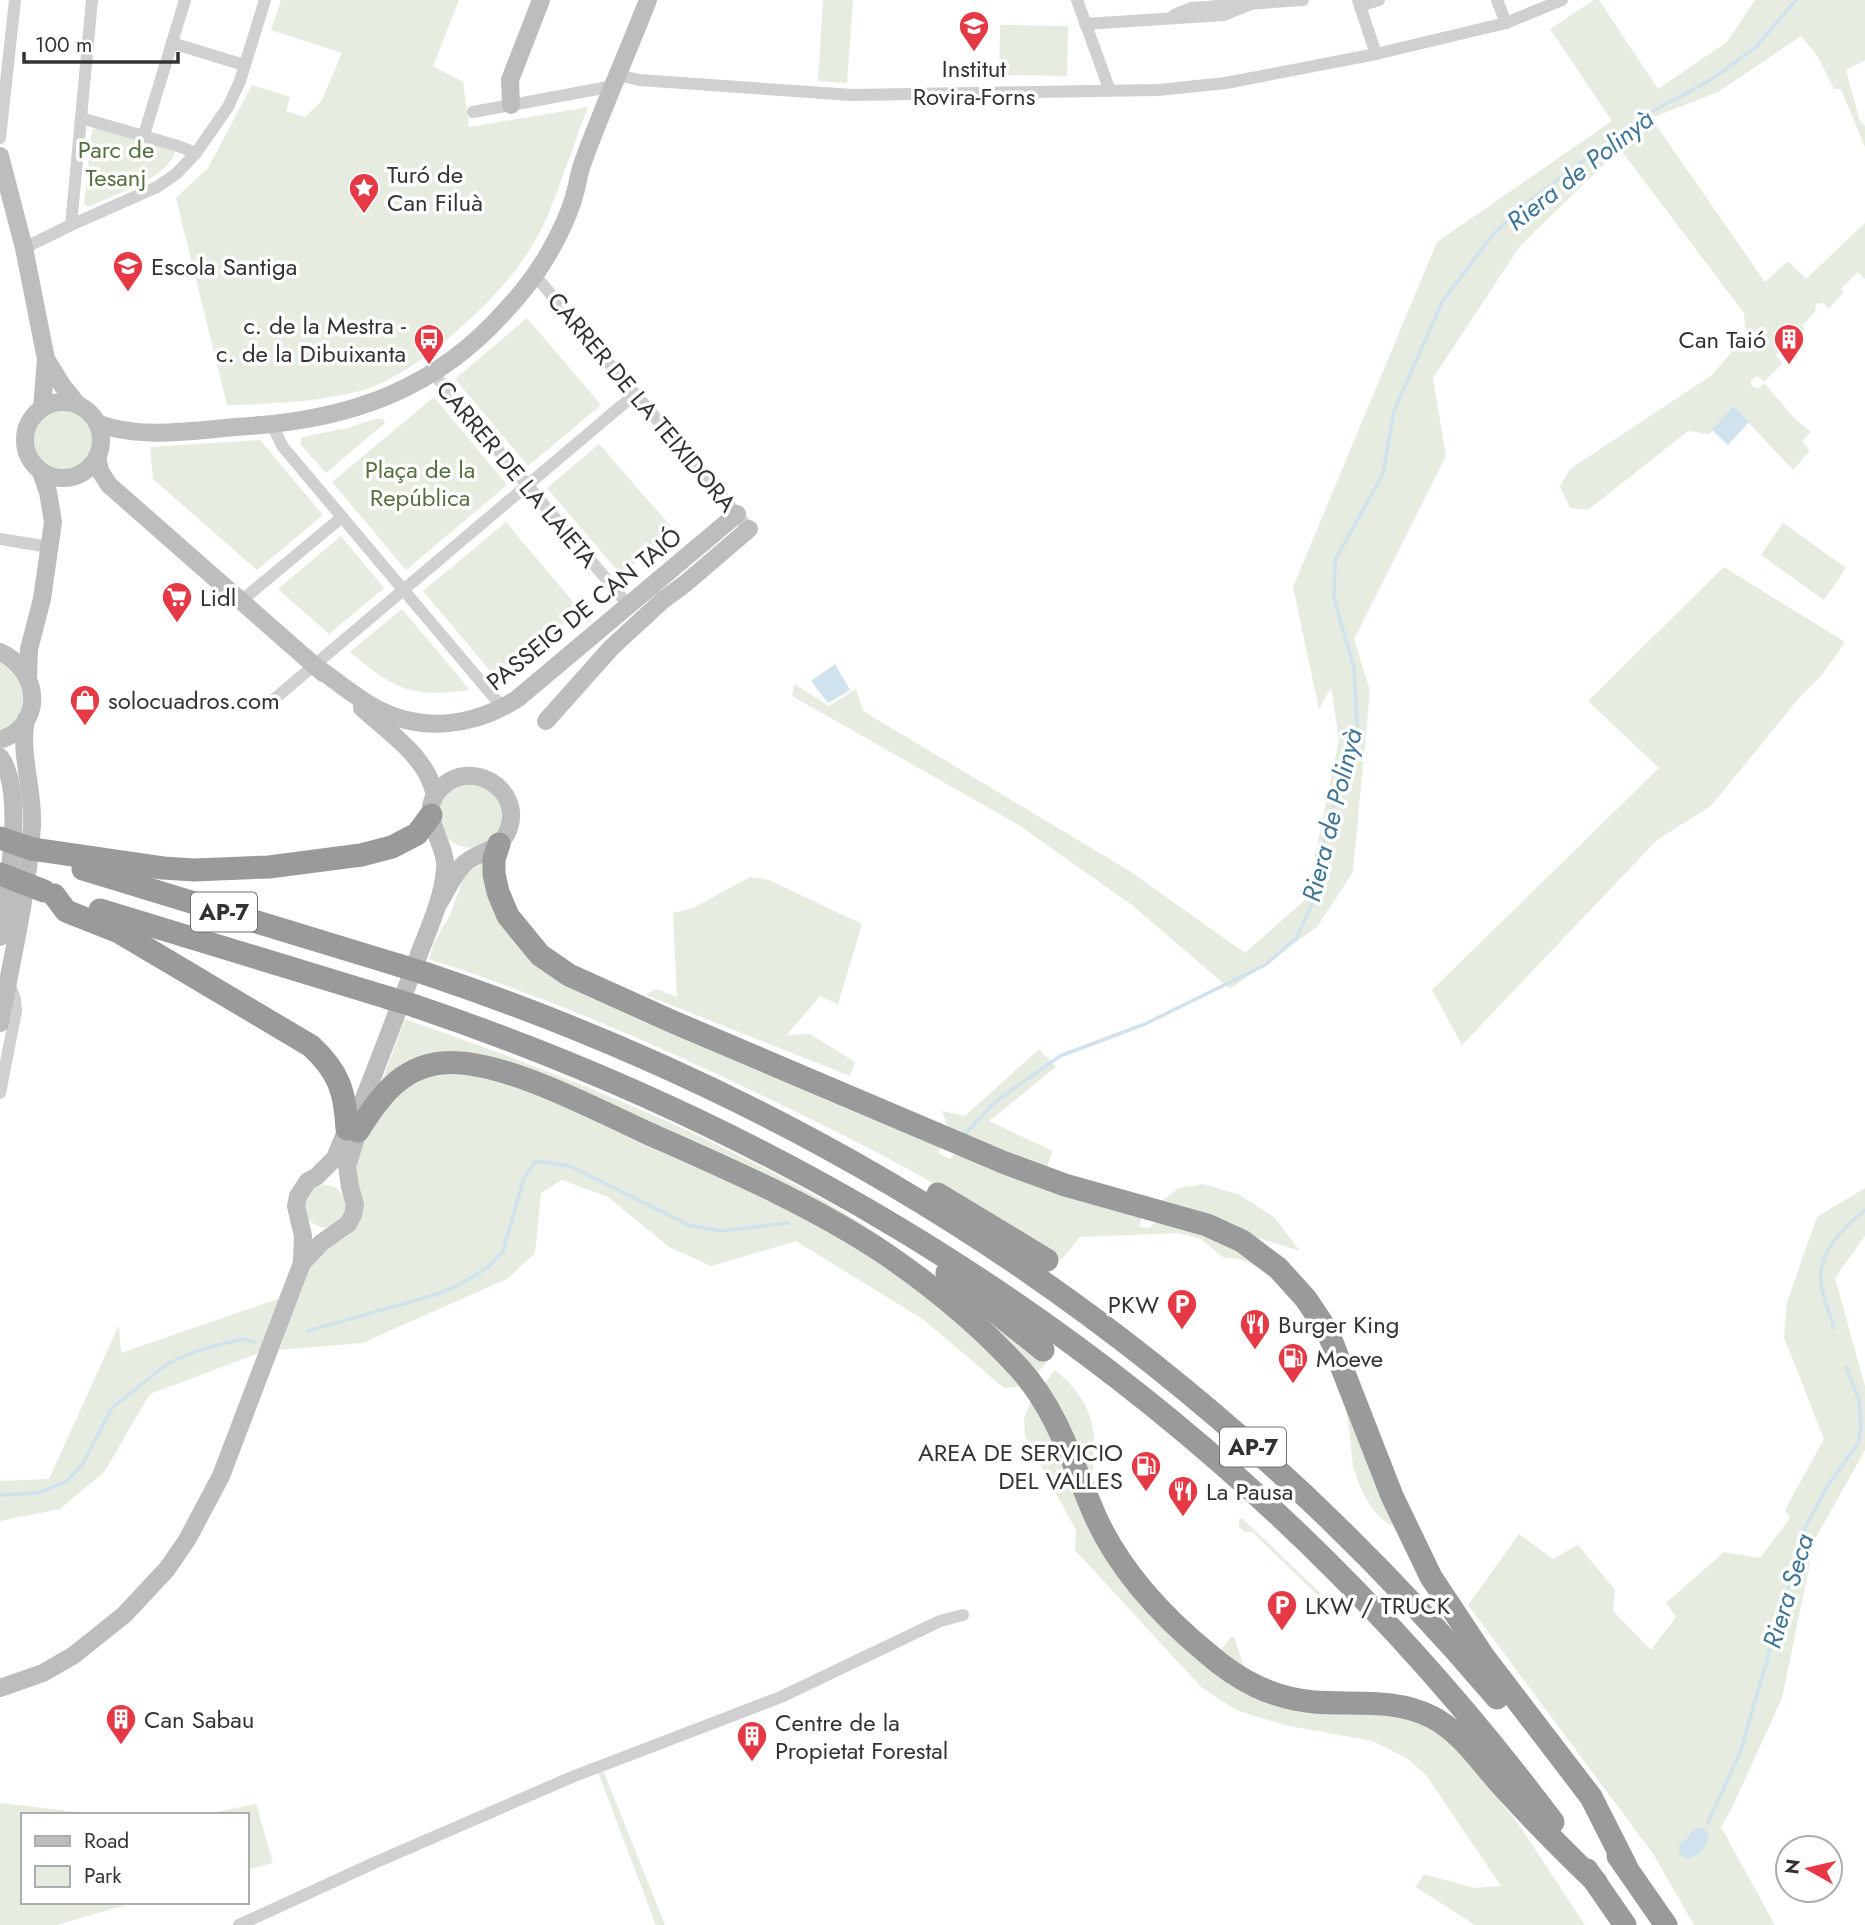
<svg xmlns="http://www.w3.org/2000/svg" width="1865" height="1925" font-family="Jost,sans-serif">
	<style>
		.green { fill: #e6ecdf }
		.water { fill: #cfe2ee }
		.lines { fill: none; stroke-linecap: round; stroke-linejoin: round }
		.stream { stroke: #cfe2ee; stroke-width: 3.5 }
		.river { stroke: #cfe2ee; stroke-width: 19 }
		.street { stroke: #d0d0d0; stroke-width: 12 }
		.secondary { stroke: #bdbdbd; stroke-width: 18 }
		.highway { stroke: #9a9a9a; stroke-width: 23 }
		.highway-bridge { stroke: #9a9a9a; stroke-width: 23 }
		.labels { text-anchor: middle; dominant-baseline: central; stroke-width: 7; stroke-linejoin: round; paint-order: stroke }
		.shield { fill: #fff; stroke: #707070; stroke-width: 2 }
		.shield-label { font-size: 23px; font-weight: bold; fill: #333 }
		.poi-label { font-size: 24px; fill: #333; stroke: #fff; text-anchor: start }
		.park-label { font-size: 24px; fill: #56703f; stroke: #fff }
		.street-label { font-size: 24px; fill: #333; stroke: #fff }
		.water-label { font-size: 26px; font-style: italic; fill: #3f7597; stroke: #fff }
	</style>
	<rect width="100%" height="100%" fill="#fff"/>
	<g class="green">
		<path d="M281,0h178l-26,66 30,16 6,45 119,-20c-14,36 -26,74 -41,110 -23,54 -68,97 -113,133 -18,14 -52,36 -74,41 -44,11 -88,13 -133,14l-51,-207 32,-30 44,-83 38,12 -4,14 19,6 16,-15 21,-49 -71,-23z"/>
		<path d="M823,0h30l-6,83 -29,-2z"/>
		<path d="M1594,0h5l59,89 69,-47 28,-42h110v60l-19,10 14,52 5,4v21l-24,-58h-7l-16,-32 -17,-21 -83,56 -67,26 114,164 23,-21 18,18 59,-56v56l-7,-7 -17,17 3,3 -16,17 -4,-6 -8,1 -1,8 -13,14 3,3 -18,20 -3,-2 -8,9 7,7 -19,19 -6,-6 -7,4v5l4,3h4l5,-5 32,37 15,12 -9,9 8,10 -17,19 -60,-64 -24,28 -21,-3 -100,79 -18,-2 -10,-22 10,-17 142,-94 34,-40 -2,-22 -124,-164 -100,97 -87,132 13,78 -92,183 16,52 -17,181 -36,55 -87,62 -98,-84 -115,-81 -225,-128 2,-12 35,22 27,-17 7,22 265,159 117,83 61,-54 33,-159 -8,-53 -12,22 -26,-122 144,-345 175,-121 -62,-92z"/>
		<path d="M1000,25l68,1 -1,50 -68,-1z"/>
		<path d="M98,128l77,23c-4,26 -64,45 -87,56l-4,-4 8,-73z"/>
		<path d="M527,318l74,87 -73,61 -73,-87z"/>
		<path d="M434,397l73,88 -101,85 -74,-88z"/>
		<circle cx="62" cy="440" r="38"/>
		<path d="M375,419h8l2,4 -59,50 -26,-29 2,-7 46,-9z"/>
		<path d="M260,440l63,75 -66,55 -104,-91 -3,-32z"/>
		<path d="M599,444l75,86 -53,45 -74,-87z"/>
		<path d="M506,522l74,88 -83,69 -74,-88z"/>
		<path d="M1783,523l63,45 -22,32 -63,-45z"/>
		<path d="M341,536l43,52 -55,46 -51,-45z"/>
		<path d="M1724,567l121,75 -24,34 -22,22 -88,108 -54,34 -195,205 -30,-55 227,-222 -71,-67z"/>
		<path d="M402,609l68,81c-59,8 -75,0 -120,-38z"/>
		<path d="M0,652l32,47 -32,41z"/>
		<circle cx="471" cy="816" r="32"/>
		<path d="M485,862l33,78 425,204 -5,9 12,6 9,-9 184,62 -4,15 10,1 8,-7 -1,-6 106,46 56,63 80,204c-24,-7 -40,-41 -45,-63 -3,-19 -3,-40 -8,-58 -15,-47 -36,-96 -74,-129 -13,-11 -29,-22 -47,-20l-23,-19 -23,-6 -98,4 -18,22 -7,1c-31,-20 -62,-41 -94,-60 -63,-39 -131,-72 -198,-104 -109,-53 -219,-100 -334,-137l5,-16 16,-28 12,-33 5,-9z"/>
		<path d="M750,877l19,3 93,44 -24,80 -18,-8 -33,39 23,-1 45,28 -5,14 -204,-81 10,-6 21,8 -4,-84 20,-5z"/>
		<path d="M405,1019c152,53 303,112 441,195 71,43 136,97 201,148l-14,16 -148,-131 -405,-188 -102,33z"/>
		<path d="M1039,1049l17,18 -67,54 64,30 -8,20 -97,-44 -6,-16 23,5z"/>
		<path d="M436,1073l43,2 79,27 250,117 69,39 98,78 49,50 -20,2 -80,-68 -128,-79 -85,25 -42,-19 -61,-50 -46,-17 -21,13 -6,60 -28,26 -145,64 -83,7c9,-24 22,-75 38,-94 10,-12 29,-15 38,-28 17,-27 0,-33 1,-56 1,-29 35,-79 59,-92 6,-3 14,-5 21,-7z"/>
		<path d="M1203,1184l37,11 34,22 26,34 -54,-17 -86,-32 19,-14z"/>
		<circle cx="325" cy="1206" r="21"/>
		<path d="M1865,1188v48l-30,42 30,108v64l-50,89 -33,159 -51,112 -10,17 54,98h-81l-40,-70 -186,-250 51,-71 34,25 25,-14 37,45 -2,21 38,39 25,-33 -10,-14 58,-51 36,6 30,-40 -5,-8 39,-71 -40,-102 3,-35 30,-85z"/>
		<path d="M281,1298l-20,54 -111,42 -46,78 -44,37 -60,12v-40l49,-2 70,-154 2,28z"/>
		<path d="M1055,1370c21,17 38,40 39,68 1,18 -3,36 1,54 15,63 77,119 124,160l12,-15h3l10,30 6,8 -4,2c-59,-43 -116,-96 -146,-163 -19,-43 -29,-89 -59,-126z"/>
		<path d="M1033,1397l70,154 115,123 150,37 47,7 26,14 29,30 51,66 64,97h-110l-59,-38 8,-13 49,14 28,-2 -75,-111 -18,-16 -35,-18 -89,-16 -48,-15 -35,-23 -126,-137 1,-20 -51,-94 -1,-18z"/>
		<path d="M1242,1518l100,96v2l-17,-3 -3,-4 5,-1v-4l-75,-72h-7l-6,-5v-8z"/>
		<path d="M603,1770l62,155h-9l-58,-153z"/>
		<path d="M0,1803l105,12h-82v87h113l-79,23h-57z"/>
		<path d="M256,1804l17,59 -26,7v-55h-46z"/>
	</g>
	<g class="water">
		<path d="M1733,406l16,16 -21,23 -16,-15z"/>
		<path d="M835,664l15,26 -22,13 -17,-22z"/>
	</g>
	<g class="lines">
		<g class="stream">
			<path d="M962,1137l33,-35 65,-46 85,-32 120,-59 31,-26 18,-39 10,-60 33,-115 -3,-57 -20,-70 1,-38 48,-86 11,-63 48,-109 49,-65 24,-25 125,-94 69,-37 47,-34 40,-47"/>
			<path d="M1834,1328c-4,-14 -11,-30 -13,-44 -4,-32 22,-56 44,-74"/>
			<path d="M308,1331l130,-37 23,-10 27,-17 15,-16 21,-73 12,-17 34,5 119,59 32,6 67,-8"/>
			<path d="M0,1495l37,-2 29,-11 16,-17 30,-57 55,-44 29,-13 46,-12 12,3"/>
			<path d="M1708,1822l32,-69 66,-227 21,-39 31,-44 3,-16 -2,-27 -13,-33"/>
		</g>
		<path class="river" d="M1688,1849l7,-4 4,-8"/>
		<g class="street">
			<path d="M1077,0l33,91"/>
			<path d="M1358,0l18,54"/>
			<path d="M1497,0l9,23"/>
			<path d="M1360,6l19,-6"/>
			<path d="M1174,15l17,-7 112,-8"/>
			<path d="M1085,24l139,-9 27,-11"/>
			<path d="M172,43l72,22"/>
			<path d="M618,75l21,5 213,15 306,-5 68,-7 150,-29 130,-31 56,-23"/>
			<path d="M473,112l141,-26"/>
			<path d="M81,118l97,28 18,7"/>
			<path d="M144,135l41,-135"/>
			<path d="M0,138l15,-138"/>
			<path d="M71,225l21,-225"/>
			<path d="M24,248l47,-23 86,-38 19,-13 20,-21 32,-46 12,-26 25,-81"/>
			<path d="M535,275c70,86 144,168 214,254"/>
			<path d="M433,373l196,233"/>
			<path d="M272,425l11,22 220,261"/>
			<path d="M0,539l49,8"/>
			<path d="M241,601l101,-84"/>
			<path d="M266,706l368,-311"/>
			<path d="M0,1093l16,-82 -1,-12 -7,-19"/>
			<path d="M239,1925l135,-62 198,-86 209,-80 159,-76 23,-6"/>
		</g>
		<g class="secondary">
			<path d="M511,105l-1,-25 31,-80"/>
			<path d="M0,156l24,92 22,111 -4,49"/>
			<path d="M46,359l16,26 16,20"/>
			<circle cx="63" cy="440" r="38"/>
			<path d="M97,423c45,18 105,6 152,3 102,-7 188,-37 257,-116 17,-18 32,-38 44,-59 10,-18 20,-38 25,-58 3,-10 4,-21 8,-31 20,-55 44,-108 65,-162"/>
			<path d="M97,457l3,14 9,14 214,188"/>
			<path d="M0,652c41,19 45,73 0,88"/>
			<path d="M314,665c21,15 41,32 63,44 46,24 97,17 140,-10l220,-185"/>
			<path d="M28,677l1,-28 13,-50 11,-77 -5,-30 -7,-20"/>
			<path d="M362,708c27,25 66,49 73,88"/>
			<path d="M546,721l65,-73 52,-48 23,-17 63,-54"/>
			<path d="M0,757c27,36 6,137 0,180"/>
			<path d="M0,1023c12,-65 28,-131 32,-197 2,-36 -13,-72 -6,-107"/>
			<path d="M302,1263l19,-20 27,-19 5,-9 2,-10 -5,-18 -3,-21 10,-31"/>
			<path d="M0,1688l43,-15 31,-18 50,-40 43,-46 20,-29 34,-64 81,-213 1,-27 -7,-30 2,-10 10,-15 8,-4 19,-19 12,-29 16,-28c18,-46 36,-93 53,-139 11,-30 26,-60 29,-92 3,-29 -32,-57 -2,-84 29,-27 79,3 66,42 -9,25 -27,21 -44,35 -11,10 -18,27 -26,40"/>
		</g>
		<g class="highway">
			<path d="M499,844l-5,15v15l4,18 10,24 32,39 29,20 102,46 334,142 60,22 142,40 35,16 36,27 28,31 22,33 64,164 39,81 53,80 107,140 35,69"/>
			<path d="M32,849l131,19 31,2 75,-3 92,-12 31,-8 25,-13 14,-19"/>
			<path d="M83,869l315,96"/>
			<path d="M54,895l12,16 53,21 192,114c28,26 34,45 36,83"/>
			<path d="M100,910l289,88"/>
			<path d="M427,974c427,143 778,381 1070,724"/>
			<path d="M415,1006c462,156 845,425 1138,816"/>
			<path d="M358,1131c20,-32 42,-64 84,-68 55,-6 151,45 203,69 81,36 168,73 242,123 48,33 94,71 133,114 39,44 53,97 76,149 25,54 66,98 111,135 32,28 65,45 107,49 40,3 81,-4 118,15 31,16 51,49 74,73 29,32 59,62 90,92"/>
			<path d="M938,1194l109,66"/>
			<path d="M947,1273l96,77"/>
			<path d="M1618,1856l48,69"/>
			<path d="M1587,1870l38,55"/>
		</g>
		<g class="highway-bridge">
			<path d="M0,838l32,11"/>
			<path d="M0,874l44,17"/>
			<path d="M398,965l29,9"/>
			<path d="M389,998l26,8"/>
		</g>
	</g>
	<defs>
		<g id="school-pin" transform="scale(1.575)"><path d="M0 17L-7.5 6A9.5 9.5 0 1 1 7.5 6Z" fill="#e63946" stroke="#fff"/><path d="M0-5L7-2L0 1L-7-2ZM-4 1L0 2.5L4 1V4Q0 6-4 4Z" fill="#fff"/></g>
		<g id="sight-pin" transform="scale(1.575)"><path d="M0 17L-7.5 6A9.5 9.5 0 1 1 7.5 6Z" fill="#e63946" stroke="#fff"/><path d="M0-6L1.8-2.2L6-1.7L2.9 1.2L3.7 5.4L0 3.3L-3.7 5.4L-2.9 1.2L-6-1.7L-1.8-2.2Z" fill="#fff"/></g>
		<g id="bus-pin" transform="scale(1.575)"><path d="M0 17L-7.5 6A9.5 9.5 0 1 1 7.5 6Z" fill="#e63946" stroke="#fff"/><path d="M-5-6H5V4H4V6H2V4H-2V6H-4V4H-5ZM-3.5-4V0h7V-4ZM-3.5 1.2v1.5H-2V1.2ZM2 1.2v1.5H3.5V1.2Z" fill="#fff"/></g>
		<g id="building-pin" transform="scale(1.575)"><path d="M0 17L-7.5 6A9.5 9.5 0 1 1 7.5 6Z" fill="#e63946" stroke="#fff"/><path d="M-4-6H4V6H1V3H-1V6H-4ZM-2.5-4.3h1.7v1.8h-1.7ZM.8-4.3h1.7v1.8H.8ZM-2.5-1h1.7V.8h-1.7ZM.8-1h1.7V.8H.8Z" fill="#fff"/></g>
		<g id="supermarket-pin" transform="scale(1.575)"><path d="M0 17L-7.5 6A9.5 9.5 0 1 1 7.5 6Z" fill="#e63946" stroke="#fff"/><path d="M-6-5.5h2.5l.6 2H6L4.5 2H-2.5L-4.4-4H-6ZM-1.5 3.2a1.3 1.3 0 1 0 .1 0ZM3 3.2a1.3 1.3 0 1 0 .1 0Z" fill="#fff"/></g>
		<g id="shop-pin" transform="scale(1.575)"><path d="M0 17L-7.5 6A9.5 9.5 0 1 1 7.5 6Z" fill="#e63946" stroke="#fff"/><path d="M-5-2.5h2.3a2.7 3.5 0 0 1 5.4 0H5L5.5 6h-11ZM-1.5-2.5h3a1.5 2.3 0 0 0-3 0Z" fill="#fff"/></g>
		<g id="parking-pin" transform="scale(1.575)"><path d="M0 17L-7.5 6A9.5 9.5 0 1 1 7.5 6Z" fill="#e63946" stroke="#fff"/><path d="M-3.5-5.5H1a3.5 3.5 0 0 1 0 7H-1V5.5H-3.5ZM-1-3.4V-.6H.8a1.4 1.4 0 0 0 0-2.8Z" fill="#fff"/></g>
		<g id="restaurant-pin" transform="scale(1.575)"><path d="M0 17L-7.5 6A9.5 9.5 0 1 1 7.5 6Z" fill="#e63946" stroke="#fff"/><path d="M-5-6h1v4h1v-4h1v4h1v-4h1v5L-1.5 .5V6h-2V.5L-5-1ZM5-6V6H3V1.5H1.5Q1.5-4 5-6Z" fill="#fff"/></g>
		<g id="fuel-pin" transform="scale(1.575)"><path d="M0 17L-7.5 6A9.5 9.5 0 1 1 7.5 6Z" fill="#e63946" stroke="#fff"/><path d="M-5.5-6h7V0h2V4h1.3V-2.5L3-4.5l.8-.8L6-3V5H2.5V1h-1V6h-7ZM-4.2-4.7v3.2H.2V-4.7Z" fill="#fff"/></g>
	</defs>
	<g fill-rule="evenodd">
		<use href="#school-pin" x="974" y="26"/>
		<use href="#sight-pin" x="364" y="188"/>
		<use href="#school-pin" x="128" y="266"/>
		<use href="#bus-pin" x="429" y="339"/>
		<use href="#building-pin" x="1789" y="339"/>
		<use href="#supermarket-pin" x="177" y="597"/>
		<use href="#shop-pin" x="85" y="700"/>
		<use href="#parking-pin" x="1182" y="1304"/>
		<use href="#restaurant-pin" x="1255" y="1324"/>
		<use href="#fuel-pin" x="1293" y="1358"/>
		<use href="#fuel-pin" x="1146" y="1466"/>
		<use href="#restaurant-pin" x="1183" y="1491"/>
		<use href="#parking-pin" x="1282" y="1605"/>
		<use href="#building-pin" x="121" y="1719"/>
		<use href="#building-pin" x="752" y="1736"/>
	</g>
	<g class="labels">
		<g class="shield">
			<rect x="191" y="892.5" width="66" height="39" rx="5"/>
			<rect x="1220" y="1427.5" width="66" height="39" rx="5"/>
		</g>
		<g class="shield-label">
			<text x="224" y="912">AP-7</text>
			<text x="1253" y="1447">AP-7</text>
		</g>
		<g class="poi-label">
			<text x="974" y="68" text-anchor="middle">Institut<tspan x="974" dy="28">Rovira-Forns</tspan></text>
			<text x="387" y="174">Turó de<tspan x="387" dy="28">Can Filuà</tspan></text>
			<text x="151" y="266">Escola Santiga</text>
			<text x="406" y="325" text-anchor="end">c. de la Mestra -<tspan x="406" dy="28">c. de la Dibuixanta</tspan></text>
			<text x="1766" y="339" text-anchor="end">Can Taió</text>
			<text x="200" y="597">Lidl</text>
			<text x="108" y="700">solocuadros.com</text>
			<text x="1159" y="1304" text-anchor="end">PKW</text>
			<text x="1278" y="1324">Burger King</text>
			<text x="1316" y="1358">Moeve</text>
			<text x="1123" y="1452" text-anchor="end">AREA DE SERVICIO<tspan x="1123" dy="28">DEL VALLES</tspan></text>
			<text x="1206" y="1491">La Pausa</text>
			<text x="1305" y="1605">LKW / TRUCK</text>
			<text x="144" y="1719">Can Sabau</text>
			<text x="775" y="1722">Centre de la<tspan x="775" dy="28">Propietat Forestal</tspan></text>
		</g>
		<g class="park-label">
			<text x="116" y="149">Parc de<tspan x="116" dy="28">Tesanj</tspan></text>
			<text x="420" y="469">Plaça de la<tspan x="420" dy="28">República</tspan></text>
		</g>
		<g class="street-label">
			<text transform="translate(642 402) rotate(50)">CARRER DE LA TEIXIDORA</text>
			<text transform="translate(517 474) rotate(50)">CARRER DE LA LAIETA</text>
			<text transform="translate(584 609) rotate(-39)">PASSEIG DE CAN TAIÓ</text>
		</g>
		<g class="water-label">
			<text transform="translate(1580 170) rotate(-38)">Riera de Polinyà</text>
			<text transform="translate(1332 815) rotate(-76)">Riera de Polinyà</text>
			<text transform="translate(1788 1591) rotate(-73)">Riera Seca</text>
		</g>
	</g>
	<rect x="21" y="1813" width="228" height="91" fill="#ffffff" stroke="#adadad" stroke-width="2"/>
	<rect x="35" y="1836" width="35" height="10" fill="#bdbdbd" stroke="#adadad" stroke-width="2"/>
	<text x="84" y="1848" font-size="21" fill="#333333">Road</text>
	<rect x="35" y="1866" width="35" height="21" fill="#e6ecdf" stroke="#adadad" stroke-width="2"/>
	<text x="84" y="1883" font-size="21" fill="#333333">Park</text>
	<g transform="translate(1809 1869) rotate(278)"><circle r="33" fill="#ffffff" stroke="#adadad" stroke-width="2"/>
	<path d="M0-5L12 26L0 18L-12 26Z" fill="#e63946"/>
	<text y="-10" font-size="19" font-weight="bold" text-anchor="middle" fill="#333333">N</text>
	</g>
	<path d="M24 52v10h154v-10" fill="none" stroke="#333333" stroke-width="3.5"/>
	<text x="35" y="52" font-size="21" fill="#333333" stroke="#ffffff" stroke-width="5" paint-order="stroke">100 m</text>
</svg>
